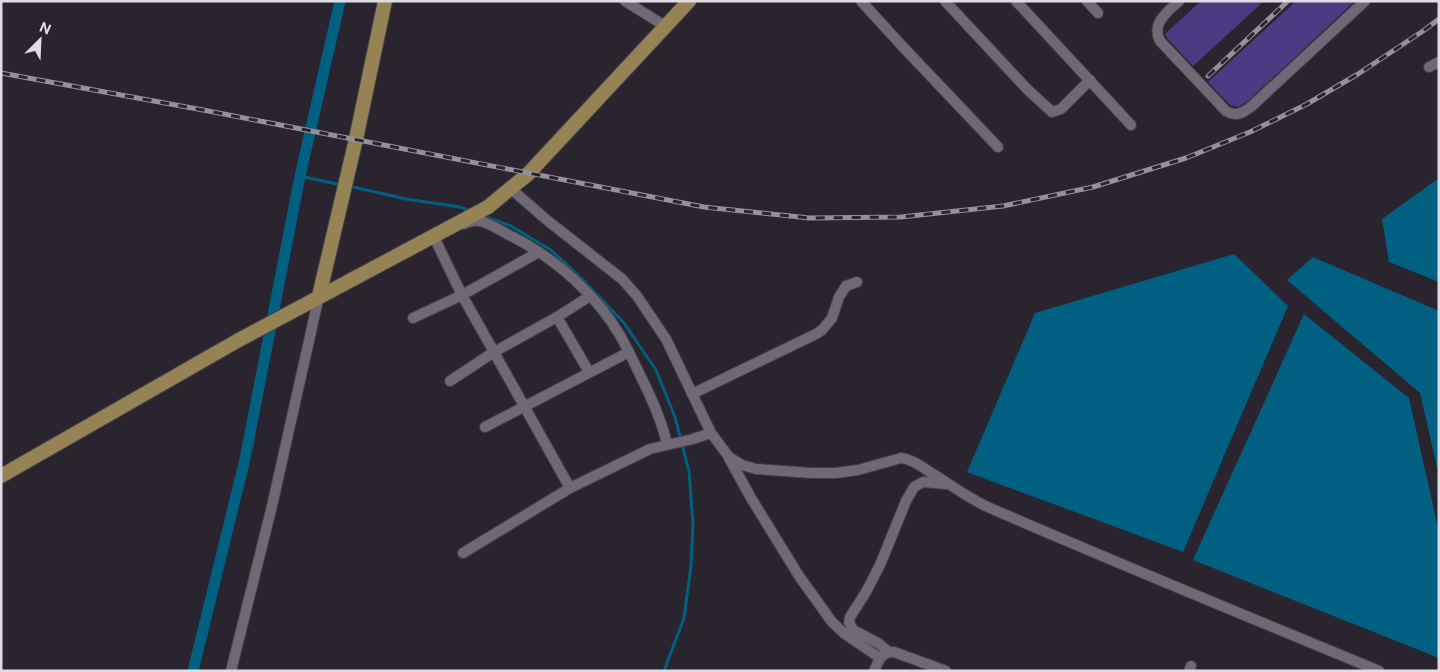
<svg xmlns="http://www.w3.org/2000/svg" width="1440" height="672" font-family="'Public Sans',sans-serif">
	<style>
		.water { fill: #006082 }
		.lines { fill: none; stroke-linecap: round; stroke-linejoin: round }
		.stream { stroke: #006082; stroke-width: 3 }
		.canal { stroke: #006082; stroke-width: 11 }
		.building { fill: #4c3b83 }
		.minor-casing { stroke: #433f47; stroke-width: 12 }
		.major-casing { stroke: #433f47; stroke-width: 16 }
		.minor { stroke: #6e6975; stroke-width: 10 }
		.major { stroke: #968355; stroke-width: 14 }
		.rail-casing { stroke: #95919a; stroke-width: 5 }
		.rail { stroke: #29242e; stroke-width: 3; stroke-dasharray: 9; stroke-linecap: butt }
	</style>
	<rect width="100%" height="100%" fill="#29242e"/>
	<g class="water">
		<path d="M1439,178v104l-50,-20 -7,-43z"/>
		<path d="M1234,254l54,52 -105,246 -216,-80 68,-159z"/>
		<path d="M1313,257l126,54v165l-19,-83 -133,-113z"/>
		<path d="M1304,314l105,84 30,134v126l-246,-98z"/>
	</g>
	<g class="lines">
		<g class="stream">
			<path d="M300,176l41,9"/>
			<path d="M349,186l57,13 54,8 10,4"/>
			<path d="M481,215l30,11 40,24 31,29 42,44 32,47 19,47 14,54 4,53 -2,42 -7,52 -20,53"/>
		</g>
		<path class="canal" d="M193,671l52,-212 55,-283 40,-175"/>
	</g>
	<g class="building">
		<path d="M1201,1h63l-71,65 -27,-29 -1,-3z"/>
		<path d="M1296,1h59l-107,100 -10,6 -8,-2 -22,-23z"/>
	</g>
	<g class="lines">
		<g class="minor-casing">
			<g id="minor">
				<path d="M625,1l40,25"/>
				<path d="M861,1l43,47 94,99"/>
				<path d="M945,1l82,88 25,23 9,-3 29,-29"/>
				<path d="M1016,1l115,124"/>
				<path d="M1087,1l11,12"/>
				<path d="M1179,1c-12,11 -28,23 -19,40l66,70c10,6 17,2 26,-5l113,-105"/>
				<path d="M1429,67l10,-5"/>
				<path d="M510,188l38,33 74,58 15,17 29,43 45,94 18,24 13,8 14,4 56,4h24l22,-3 43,-12c15,2 24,12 37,19 17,11 34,23 52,31 129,56 259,109 389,163"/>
				<path d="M464,224c5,-2 10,-4 15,-3 10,1 25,12 34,16 43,22 84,58 108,100 7,13 14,27 20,40 11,22 21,44 26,67"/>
				<path d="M433,235l29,60 108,193"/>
				<path d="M557,317l32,55"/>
				<path d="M413,318l49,-23 77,-43"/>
				<path d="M450,381l44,-29 63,-35 33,-21"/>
				<path d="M692,394l124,-60 6,-4 10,-12 7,-21 7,-11 11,-4"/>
				<path d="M485,427l144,-75"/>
				<path d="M729,458l22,40 48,78 33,46 13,12 35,24"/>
				<path d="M463,553l107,-65 80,-39 43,-10 18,-6"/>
				<path d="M889,652l-11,-9 -25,-13 -4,-8 1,-5 16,-25 14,-27 26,-64 8,-14 9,-5 22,2"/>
				<path d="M231,671l41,-165 47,-210"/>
				<path d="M874,671c5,-11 7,-19 20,-19l52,19"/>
				<path d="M1189,671l2,-5"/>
			</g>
		</g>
		<g class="major-casing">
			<g id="major">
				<path d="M319,296l37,-157 29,-138"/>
				<path d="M1,476l236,-135 251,-134 40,-33 161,-173"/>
			</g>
		</g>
		<use href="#minor" class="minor"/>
		<use href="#major" class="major"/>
		<g class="rail-casing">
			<g id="rail">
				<path d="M1,73l202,37 501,97 105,11 92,-1 102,-11 90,-19 93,-29 64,-26 57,-28 51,-30 65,-43 16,-12"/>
				<path d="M1208,76l80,-75"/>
			</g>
		</g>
		<use href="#rail" class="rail"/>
	</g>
	<rect width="1440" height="672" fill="none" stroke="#dfdce3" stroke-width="5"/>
	<g transform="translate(40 40) rotate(24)" stroke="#29242e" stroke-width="4" paint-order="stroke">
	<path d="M0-4L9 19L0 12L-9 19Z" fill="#dfdce3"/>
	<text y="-8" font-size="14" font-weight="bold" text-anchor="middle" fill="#dfdce3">N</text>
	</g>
</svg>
